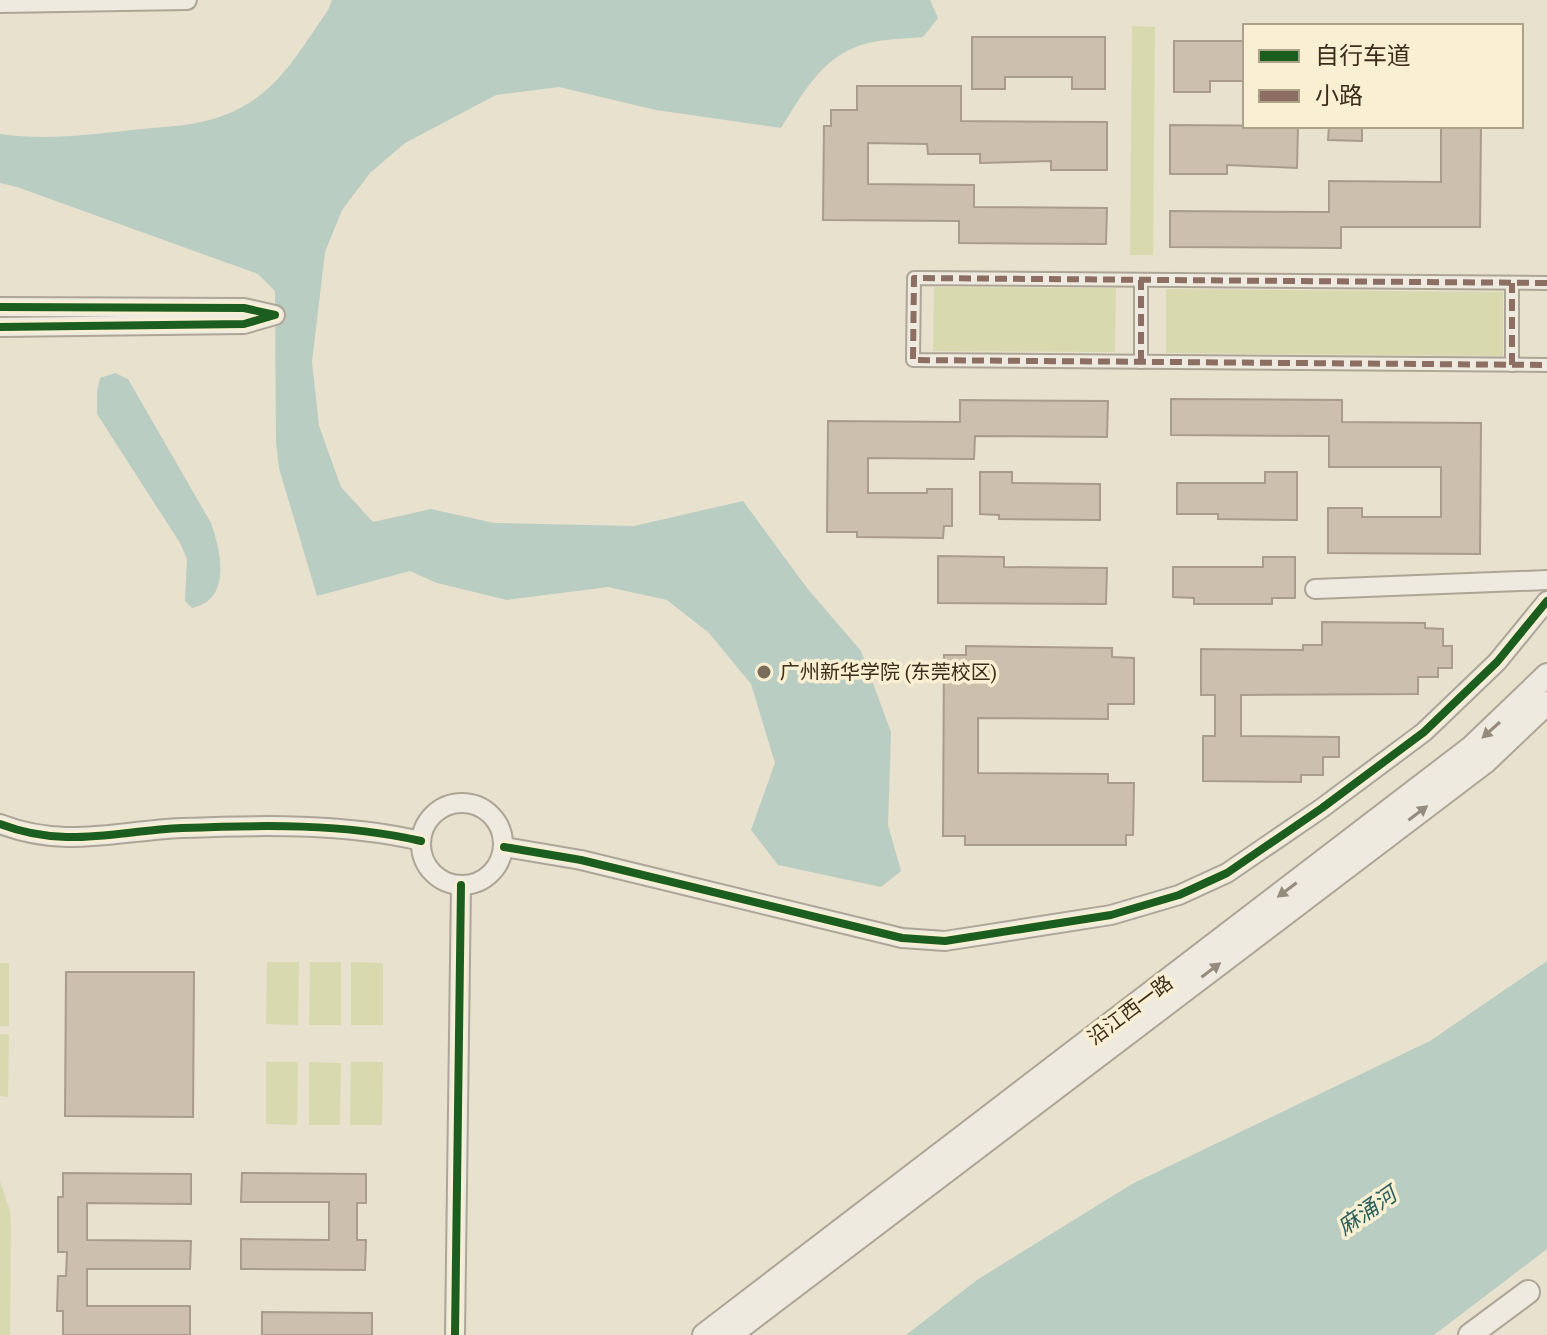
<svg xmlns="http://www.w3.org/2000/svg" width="1547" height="1335" font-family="'Crimson Pro','Noto Sans SC',serif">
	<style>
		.green { fill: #d8d9ae }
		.water { fill: #b9cdc2 }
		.building { fill: #ccbfad; stroke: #a99c8c; stroke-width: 2 }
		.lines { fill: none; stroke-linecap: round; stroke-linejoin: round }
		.pedestrian-casing { stroke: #ada596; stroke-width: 16 }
		.minor-casing { stroke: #ada596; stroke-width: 22 }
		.tertiary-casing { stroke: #ada596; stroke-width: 26 }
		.pedestrian { stroke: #efeae0; stroke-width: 12 }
		.minor { stroke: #efeae0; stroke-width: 18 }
		.tertiary { stroke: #efeae0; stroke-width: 22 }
		.quiet { stroke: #8d6e63; stroke-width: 6; stroke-dasharray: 12 6; stroke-linecap: butt }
		.cycleway-casing { stroke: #f9efd2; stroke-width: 13 }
		.cycleway { stroke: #1b5e20; stroke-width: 8 }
		.oneway { fill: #968c7e }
		.poi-dot { fill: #796c5a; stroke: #f9efd2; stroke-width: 3 }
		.labels { text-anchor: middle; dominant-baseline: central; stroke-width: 7; stroke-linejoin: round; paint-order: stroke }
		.poi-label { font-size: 20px; fill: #3d2d1c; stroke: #f9efd2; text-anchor: start }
		.street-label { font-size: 20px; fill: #3d2d1c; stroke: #f9efd2 }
		.water-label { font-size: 22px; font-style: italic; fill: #2a5f5d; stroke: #f9efd2 }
	</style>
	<rect width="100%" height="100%" fill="#e8e1cd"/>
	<g class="green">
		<path d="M1132,26l23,1 -2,228h-23z"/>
		<path d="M934,287l182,1 -1,64 -182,-1z"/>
		<path d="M1166,289l337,3v64l-337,-3z"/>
		<path d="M267,962h32l-1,63 -32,-1z"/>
		<path d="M310,962h31v63h-32z"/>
		<path d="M351,962l32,1v62h-32z"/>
		<rect x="0" y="963" width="9" height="63"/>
		<path d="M0,1034h9l-1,63 -8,-1z"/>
		<path d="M266,1062h32l-1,63 -31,-1z"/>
		<path d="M309,1062l32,1 -1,62h-31z"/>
		<path d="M351,1062h32l-1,63h-32z"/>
		<path d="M0,1181l10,30 1,16 -1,108h-10z"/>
	</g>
	<g class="water">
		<path d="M332,0h598l8,18 -15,19c-20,2 -43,2 -62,8 -40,13 -59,50 -80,83l-125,-18 -97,-23 -63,8 -91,48 -35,30 -28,37 -17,42 -13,110 7,64 22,61 32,35 58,-13 63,14 140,3 109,-25 64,87 54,63 30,81 -3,93 13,46 -20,16 -103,-22 -27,-35 24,-67 -24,-79 -42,-51 -42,-33 -59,-13 -101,13 -70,-17 -27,-12 -93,25 -38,-128 -3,-26 -1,-151 -17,-17 -241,-87 -17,-4v-49c47,7 95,0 142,-5 22,-2 45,-3 67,-9 17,-4 36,-13 50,-24 29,-22 48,-56 69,-86z"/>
		<path d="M115,373l13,6 83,144c10,28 21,77 -19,85l-7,-7 2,-42 -7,-16 -83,-129v-23l3,-13z"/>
		<path d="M1547,961v288l-113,86h-528l71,-55 155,-96 298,-143z"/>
	</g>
	<g class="building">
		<path d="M972,37h133v52h-33v-12h-67v12h-33z"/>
		<path d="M1174,41h71v40h-35v11h-36z"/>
		<path d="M857,86h104v35l146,1v48h-56v-9l-71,2v-9h-52l-1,-10 -59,-1v41l106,1v22l133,1 -1,36 -147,-1v-22l-136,-1 1,-94h7v-16h26z"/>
		<path d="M1170,125l128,1 -1,42 -70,-3v9h-57z"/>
		<path d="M1329,126h33v15l-34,-1z"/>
		<path d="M1441,126h40l-1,101h-139v21l-171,-1v-36l159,1v-31l112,1z"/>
		<path d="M1171,399l171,1v22l139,1 -1,131 -152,-1v-45h34v9h79v-50h-112v-31l-158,-1z"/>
		<path d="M960,400l148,1 -1,36 -132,-1 -1,23 -106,-1v35h59v-4h25v37h-8l-1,12 -86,-1v-5h-30l1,-111 132,1z"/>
		<path d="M980,472h32v11l88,1v36l-101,-1v-4l-19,-1z"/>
		<path d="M1265,472h32v48l-79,-1v-5h-41v-31h88z"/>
		<path d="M938,556l66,1v10l103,1 -1,36 -168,-1z"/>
		<path d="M1263,557h32v41h-23v6h-78v-6l-21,-1v-30h90z"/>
		<path d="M1322,622l103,1v5l18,1v17h9v22h-14v9h-20v17l-177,1v41l98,1v20h-16v18h-22v7l-98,-1v-45h12v-41h-14v-46l102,1v-5h19z"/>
		<path d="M966,646l146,2v9l22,1v46h-26v15l-130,-1v55l130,1v9h26l-1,52h-7v10h-161v-9h-22l1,-181h22z"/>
		<path d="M66,972h128l-1,145 -128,-1z"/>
		<path d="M63,1173l128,1v30l-104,-1v37l104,1 -1,28h-103v37h103v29h-127v-24h-6l1,-35h8l1,-24h-9v-55h5z"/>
		<path d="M242,1173l124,1v29h-9v37h9l-1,30 -124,-1v-30l88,1v-38h-88z"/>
		<path d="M262,1312l110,1v22h-110z"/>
	</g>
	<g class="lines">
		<g class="pedestrian-casing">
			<g id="pedestrian">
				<path d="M1547,283l-633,-5 -1,82 634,5"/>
				<path d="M1141,362v-82"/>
				<path d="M1512,365v-82"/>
			</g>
		</g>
		<g class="minor-casing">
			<g id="minor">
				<path d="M0,3l187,-3"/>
				<path d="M0,307l244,1 31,7 -31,9 -244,3"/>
				<path d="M1315,589l232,-9"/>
				<circle cx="462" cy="844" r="41"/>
				<path d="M0,824c65,25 115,7 182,4 79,-3 161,-5 239,13"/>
				<path d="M504,847l77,13 321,78 43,3 166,-26 68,-20 48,-22 95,-65 102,-76 73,-70 50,-61"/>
				<path d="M455,1335l6,-450"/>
			</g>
		</g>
		<g class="tertiary-casing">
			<g id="tertiary">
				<path d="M704,1335l768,-588 75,-72"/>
				<path d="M730,1335l755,-573 62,-59"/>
				<path d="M1470,1335l58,-43"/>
			</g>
		</g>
		<use href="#pedestrian" class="pedestrian"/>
		<use href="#minor" class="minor"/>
		<use href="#tertiary" class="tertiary"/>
		<g class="quiet">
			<path d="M1547,283l-633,-5 -1,82 634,5"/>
			<path d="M1141,362v-82"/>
			<path d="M1512,365v-82"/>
		</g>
		<g class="cycleway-casing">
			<g id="cycleway">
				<path d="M0,307l244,1 31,7 -31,9 -244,3"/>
				<path d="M0,824c65,25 115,7 182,4 79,-3 161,-5 239,13"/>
				<path d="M504,847l77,13 321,78 43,3 166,-26 68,-20 48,-22 95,-65 102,-76 73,-70 50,-61"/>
				<path d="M455,1335l6,-450"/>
			</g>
		</g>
		<use href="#cycleway" class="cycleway"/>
	</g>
	<defs><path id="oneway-solid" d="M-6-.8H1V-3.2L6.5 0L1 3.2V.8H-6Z" transform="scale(2)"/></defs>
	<g class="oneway">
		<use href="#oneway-solid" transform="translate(1491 730) rotate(138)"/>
		<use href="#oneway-solid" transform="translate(1418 813) rotate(-37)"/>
		<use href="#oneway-solid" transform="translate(1287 890) rotate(143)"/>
		<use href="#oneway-solid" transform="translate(1211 970) rotate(-37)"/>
	</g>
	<circle class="poi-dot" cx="764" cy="672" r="8"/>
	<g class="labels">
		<g class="poi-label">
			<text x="780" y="672">广州新华学院 (东莞校区)</text>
		</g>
		<g class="street-label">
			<text transform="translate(1130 1010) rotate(-37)">沿江西一路</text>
		</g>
		<g class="water-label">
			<text transform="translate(1367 1211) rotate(-35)">麻涌河</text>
		</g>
	</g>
	<rect x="1243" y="24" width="280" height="104" fill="#f9efd2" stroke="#aea189" stroke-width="2"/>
	<rect x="1259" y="50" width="40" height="12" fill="#1b5e20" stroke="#aea189" stroke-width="2"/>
	<text x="1315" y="64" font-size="24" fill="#3d2d1c">自行车道</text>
	<rect x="1259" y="90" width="40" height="12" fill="#8d6e63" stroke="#aea189" stroke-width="2"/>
	<text x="1315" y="104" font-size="24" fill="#3d2d1c">小路</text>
</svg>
